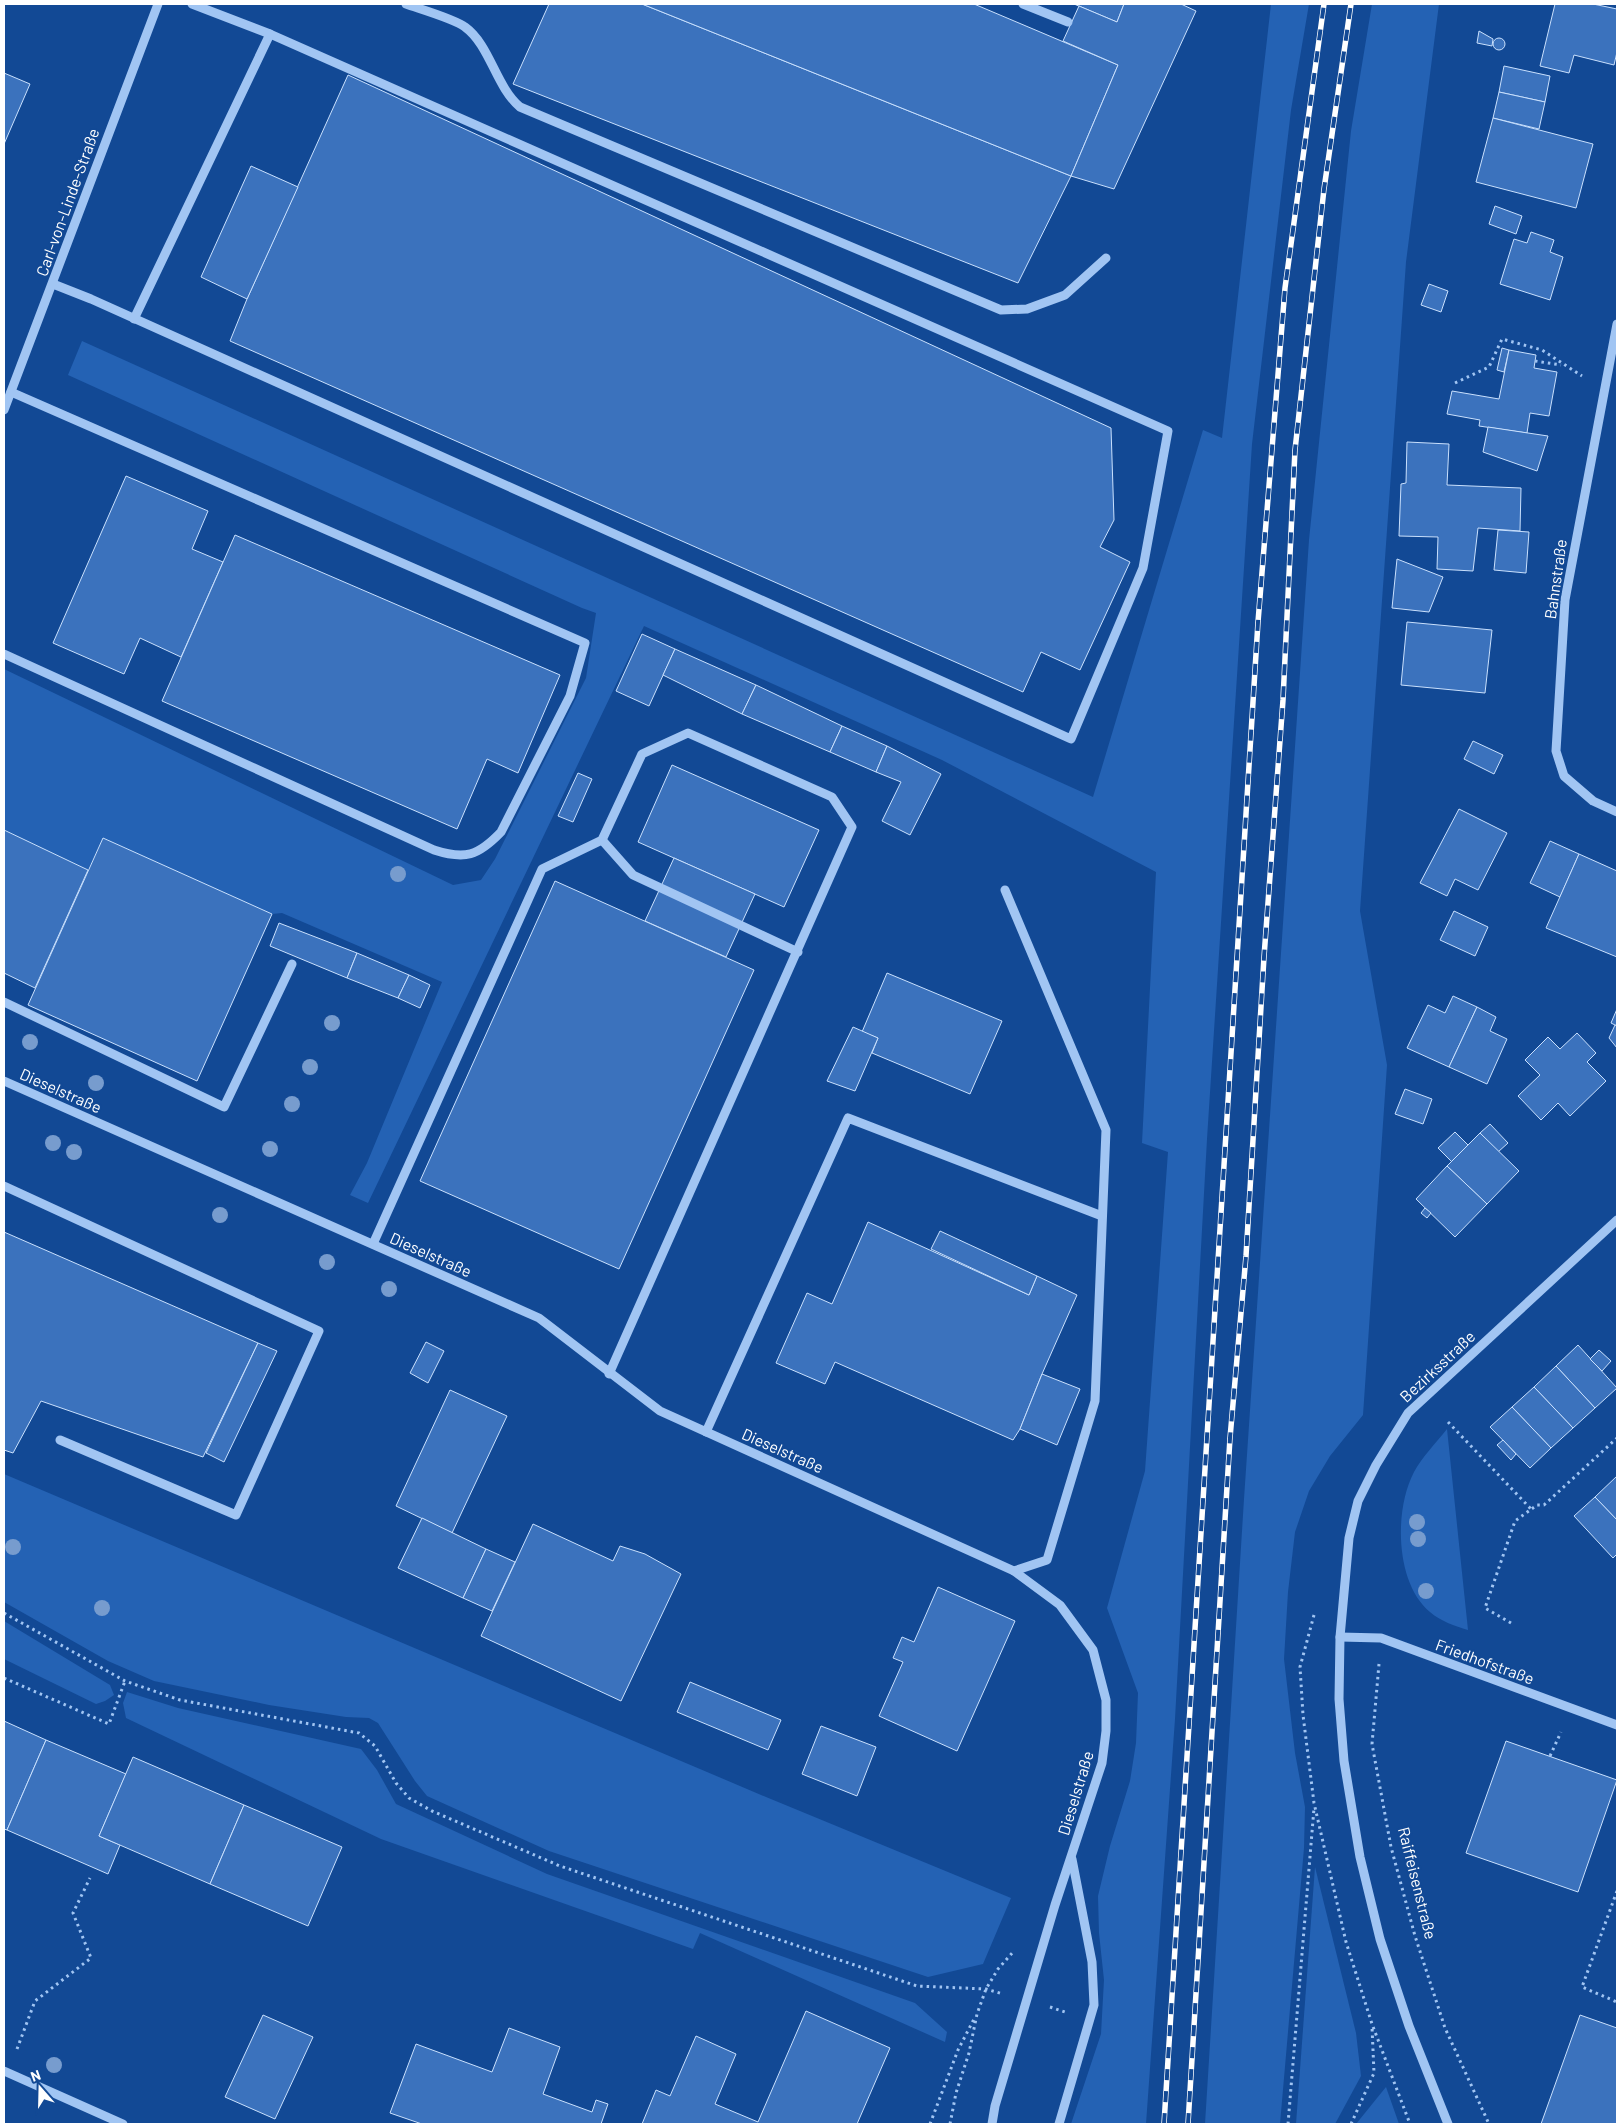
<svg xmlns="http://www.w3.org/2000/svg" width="1621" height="2128" font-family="Barlow,sans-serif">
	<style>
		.green { fill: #2462b4 }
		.building { fill: #3b72bd; stroke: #c9e0fd }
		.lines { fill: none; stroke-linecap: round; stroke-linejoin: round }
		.path { stroke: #a1c5f3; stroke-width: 3; stroke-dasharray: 2.5 4; stroke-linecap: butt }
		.minor { stroke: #a1c5f3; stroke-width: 9 }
		.rail-casing { stroke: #fff; stroke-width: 5.5 }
		.rail { stroke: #124995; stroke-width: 4; stroke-dasharray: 11; stroke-linecap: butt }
		.tree { fill: #779cce }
		.labels { text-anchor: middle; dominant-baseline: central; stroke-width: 4; stroke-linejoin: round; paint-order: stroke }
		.street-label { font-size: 16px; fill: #fff; stroke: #124995 }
	</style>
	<rect width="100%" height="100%" fill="#124995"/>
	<g class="green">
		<path d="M1271,4h38l-18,106 -39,334 -45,695 -32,580 -29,405h-75l30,-90 3,-54 -5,-47 -1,-37 12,-50 20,-65 6,-38 2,-50 -31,-85 38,-137 23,-319 -26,-9 14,-271 -214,-112 -298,-134 -276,577 -18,-8 17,-32 75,-181 -160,-69 -10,1 -169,-76 -15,32 -84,-40v-161l449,216 28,-5 14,-21 91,-181 10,-65 -14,-5 -514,-233 14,-34 1011,456 110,-367 19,8z"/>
		<path d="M1372,4h67l-33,258 -46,649 27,154 -24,350 -33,41 -21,35 -14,41 -7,60 -4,67 11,94 10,54 -1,41 -24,276h-75l39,-625 65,-959 42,-409z"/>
		<path d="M1447,1429l21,201c-13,-4 -28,-9 -38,-18 -35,-29 -36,-102 -16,-140 8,-15 22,-29 33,-43z"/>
		<path d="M4,1474l762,323 245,101 -28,66 -55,13 -379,-126 -122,-55 -12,-15 -37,-58 -9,-5 -23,-1 -77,-12 -115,-24 -46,-20 -104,-59z"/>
		<path d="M4,1621l106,64 4,10 -9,6 -9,3 -92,-45z"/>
		<path d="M127,1692l51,16 183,41 16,21 19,34 151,70 368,129 32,29 -2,10 -245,-109 -7,16 -312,-110 -255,-121 -3,-15z"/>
		<path d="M1315,1867l41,166 5,43 -26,48h-39z"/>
		<path d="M1386,2087l13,37h-43z"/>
	</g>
	<g class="building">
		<path d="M549,4h93l429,172 -53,107 -505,-199z"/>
		<path d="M642,4h332l144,61 -47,111z"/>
		<path d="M1074,4h50l-7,18z"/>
		<path d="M1124,4h57l15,7 -82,178 -43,-13 47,-111 -55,-24 16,-35 38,16z"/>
		<path d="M1555,4h38l24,5v43l-3,13 -40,-10 -5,18 -29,-7z"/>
		<path d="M1479,31l14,8 -1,7 -15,-3z"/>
		<circle cx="1499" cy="44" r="6"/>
		<path d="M1504,66l46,10 -5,26 -46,-10z"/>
		<path d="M4,73l26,11 -26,60z"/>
		<path d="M348,75l763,353 3,92 -14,27 30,15 -50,108 -39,-18 -18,40 -793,-351 17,-42z"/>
		<path d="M1499,92l46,10 -6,27 -46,-11z"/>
		<path d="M1493,118l100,26 -17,64 -100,-26z"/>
		<path d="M251,166l47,21 -51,112 -46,-22z"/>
		<path d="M1495,206l27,10 -6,18 -27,-10z"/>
		<path d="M1531,232l23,8 -4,12 13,5 -13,43 -50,-16 14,-45 13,4z"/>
		<path d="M1429,284l19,7 -7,21 -20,-7z"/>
		<path d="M1502,348l7,2 -5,22 -7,-2z"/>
		<path d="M1509,350l27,5 -2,13 23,4 -8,44 -19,-3 -3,20 -48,-7 1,-6 -33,-6 5,-23 47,8z"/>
		<path d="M1488,427l60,9 -11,35 -54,-19z"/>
		<path d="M1407,442l42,2 -2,41 74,3 -1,43 -42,-3 -5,43 -36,-2 1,-32 -39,-1 2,-52 5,-1z"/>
		<path d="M126,476l82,35 -16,38 31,13 -42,95 -41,-19 -16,36 -71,-31z"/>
		<path d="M1498,530l31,2 -3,41 -32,-3z"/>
		<path d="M235,535l325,140 -42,98 -31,-14 -30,70 -295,-128z"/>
		<path d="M1397,559l46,18 -14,35 -37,-4z"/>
		<path d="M1407,622l85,8 -7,63 -84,-8z"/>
		<path d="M642,634l33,15 -26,57 -33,-15z"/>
		<path d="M675,649l81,36 -14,29 -79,-39z"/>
		<path d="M756,685l86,41 -12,26 -88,-38z"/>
		<path d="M842,726l45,20 -11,26 -46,-20z"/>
		<path d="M1473,741l30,14 -9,19 -30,-15z"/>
		<path d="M887,746l54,28 -31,61 -28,-14 19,-39 -25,-10z"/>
		<path d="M672,765l147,65 -35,77 -146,-65z"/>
		<path d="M578,773l14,6 -19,43 -15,-6z"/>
		<path d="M1459,809l48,24 -29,57 -23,-11 -8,17 -27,-13z"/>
		<path d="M4,830l84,40 -53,118 -31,-15z"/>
		<path d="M103,838l169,76 -75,167 -169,-76z"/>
		<path d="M1550,841l29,13 -19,43 -30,-14z"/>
		<path d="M1579,854l38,17v86l-71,-29z"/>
		<path d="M674,858l81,36 -29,63 -81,-36z"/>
		<path d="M555,881l199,89 -135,299 -199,-88z"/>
		<path d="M1454,911l34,16 -13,29 -35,-16z"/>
		<path d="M279,923l78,30 -10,25 -77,-32z"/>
		<path d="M357,953l52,22 -11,23 -51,-20z"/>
		<path d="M887,973l115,48 -32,73 -98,-41 6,-15 -16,-6z"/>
		<path d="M409,975l21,10 -10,23 -22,-10z"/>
		<path d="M1453,996l24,11 -28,60 -42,-19 21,-43 17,8z"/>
		<path d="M1477,1007l19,10 -6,14 17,8 -20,45 -38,-17z"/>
		<path d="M1617,1009v17l-6,-3z"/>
		<path d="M1615,1025l2,1v22l-8,-10z"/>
		<path d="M853,1027l25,11 -23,53 -28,-10z"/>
		<path d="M1577,1033l19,20 -9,9 19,19 -36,35 -12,-13 -17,17 -23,-24 22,-21 -15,-15 23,-23 12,12z"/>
		<path d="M1405,1089l27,10 -9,25 -28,-10z"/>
		<path d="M1490,1124l18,19 -10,9 -18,-19z"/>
		<path d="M1455,1132l13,13 -16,17 -14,-14z"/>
		<path d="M1480,1133l39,38 -32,33 -40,-38z"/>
		<path d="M1447,1166l40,38 -32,33 -39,-38z"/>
		<path d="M1425,1208l6,5 -4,5 -6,-5z"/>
		<path d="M868,1222l161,73 8,-19 40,19 -35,79 -22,55 -7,11 -178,-78 -10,22 -49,-21 31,-70 25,11z"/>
		<path d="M940,1231l97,45 -8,19 -98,-46z"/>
		<path d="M4,1232l254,111 -55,114 -162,-56 -28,52 -9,-3z"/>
		<path d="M426,1342l18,9 -16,32 -18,-10z"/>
		<path d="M258,1343l19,8 -53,111 -18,-9z"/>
		<path d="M1578,1345l39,43 -22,20 -39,-42z"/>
		<path d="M1599,1350l12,11 -9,10 -12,-12z"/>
		<path d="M1556,1366l39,42 -22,20 -39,-41z"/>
		<path d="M1042,1374l38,15 -23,56 -37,-16z"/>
		<path d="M1534,1387l39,41 -22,20 -39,-41z"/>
		<path d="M450,1390l57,26 -55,117 -56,-27z"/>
		<path d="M1512,1407l39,41 -21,20 -40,-41z"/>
		<path d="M1503,1440l13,14 -5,6 -14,-15z"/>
		<path d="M1617,1476v44l-22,-23z"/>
		<path d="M1595,1497l22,23v34l-4,4 -39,-42z"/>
		<path d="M422,1518l64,31 -23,49 -65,-30z"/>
		<path d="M533,1524l80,37 7,-15 25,8 36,20 -60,127 -140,-65z"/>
		<path d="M486,1549l29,13 -23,49 -29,-13z"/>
		<path d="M938,1587l77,34 -58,130 -78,-35 24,-54 -10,-4 9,-21 12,5z"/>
		<path d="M690,1682l91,38 -13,30 -91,-38z"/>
		<path d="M4,1721l42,19 -39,90 -3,-1z"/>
		<path d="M821,1726l55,21 -19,49 -55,-22z"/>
		<path d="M46,1740l80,34 -27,62 21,9 -12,29 -101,-44z"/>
		<path d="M1506,1741l111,39 -39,112 -112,-39z"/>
		<path d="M133,1757l111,48 -34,79 -111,-48z"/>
		<path d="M244,1805l98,42 -34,79 -98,-42z"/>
		<path d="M806,2011l84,37 -33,76h-215l14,-34 14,6 26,-60 40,18 -21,50 43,18z"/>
		<path d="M263,2015l50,22 -38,82 -50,-22z"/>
		<path d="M1580,2015l37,13v96h-76z"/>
		<path d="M509,2028l51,19 -17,47 49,18 4,-12 12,4 -7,20h-179l-32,-11 26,-69 76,28z"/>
	</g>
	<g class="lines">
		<g class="path">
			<path d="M1535,361l26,4"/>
			<path d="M1455,383l34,-16 13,-28 40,11 40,26"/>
			<path d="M1448,1422l83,87"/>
			<path d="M4,1613l121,68 55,19 179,33 16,13 21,37 13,15 23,13 128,55 357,120 69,3 17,5"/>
			<path d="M1314,1615l-14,52 3,48 11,88 32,139 26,82 38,100"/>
			<path d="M1511,1623l-26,-15 30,-87 22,-16h7l73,-67"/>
			<path d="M1379,1664l-7,80 19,103 24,89 30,92 44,96"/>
			<path d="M4,1678l105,46 16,-43"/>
			<path d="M1550,1756l11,-24"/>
			<path d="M1617,1891l-35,96 35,15"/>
			<path d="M1050,2007l15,5"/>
			<path d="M17,2049l18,-48 56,-43 -18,-45 17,-35"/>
			<path d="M930,2124l28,-74 16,-31"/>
			<path d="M950,2124l6,-31 13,-40 8,-39 9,-25 12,-20 15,-17"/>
			<path d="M1288,2124l26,-316"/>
			<path d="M1351,2124l23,-51 -2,-46"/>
		</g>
		<g class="minor">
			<path d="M406,4c14,5 49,15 59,23 25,18 31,60 55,80l481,203 26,-1 38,-14 41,-37"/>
			<path d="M1023,4l45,18"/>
			<path d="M53,284l38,15 980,440 72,-171 25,-137 -898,-397 -78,-30"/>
			<path d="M134,319l136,-285"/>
			<path d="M1617,324l-52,276 -9,151 8,25 29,25 24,11"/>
			<path d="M4,410l154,-406"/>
			<path d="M4,654l430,196c31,10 44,6 67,-18l69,-136 15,-53 -574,-251"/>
			<path d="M602,840l31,35 165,77"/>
			<path d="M1005,890l101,240 -11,271 -48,159 -33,11"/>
			<path d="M4,1002l220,105 68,-143"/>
			<path d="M4,1081l535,237 121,93 354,160 46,34 33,45 13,50v31l-4,32 -47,142 -60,201 -3,18"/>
			<path d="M4,1186l315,145 -83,184 -176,-75"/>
			<path d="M373,1244l169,-375 60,-29 40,-86 46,-21 144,64 20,30 -243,547"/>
			<path d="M706,1432l142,-314 254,98"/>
			<path d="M1340,1637l41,1 236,87"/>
			<path d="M4,2071l119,53"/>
			<path d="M1059,2124l35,-119 -2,-43 -20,-103"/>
			<path d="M1448,2124l-39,-98 -29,-87 -20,-82 -16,-96 -5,-62 1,-62 9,-99 9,-37 18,-36 32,-52 209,-193"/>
		</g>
		<g class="rail-casing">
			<g id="rail">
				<path d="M1164,2124l94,-1502 27,-334 39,-284"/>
				<path d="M1188,2124l42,-686 16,-182 18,-299 19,-257 12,-250 29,-261 27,-185"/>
			</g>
		</g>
		<use href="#rail" class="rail"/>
	</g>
	<g class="tree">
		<circle cx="398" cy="874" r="8"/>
		<circle cx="332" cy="1023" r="8"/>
		<circle cx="30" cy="1042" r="8"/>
		<circle cx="310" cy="1067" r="8"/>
		<circle cx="96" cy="1083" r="8"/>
		<circle cx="292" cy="1104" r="8"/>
		<circle cx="53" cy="1143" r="8"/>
		<circle cx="270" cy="1149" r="8"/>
		<circle cx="74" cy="1152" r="8"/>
		<circle cx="220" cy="1215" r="8"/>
		<circle cx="327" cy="1262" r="8"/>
		<circle cx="389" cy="1289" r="8"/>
		<circle cx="1417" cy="1522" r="8"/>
		<circle cx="1418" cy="1539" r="8"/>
		<circle cx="13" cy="1547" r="8"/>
		<circle cx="1426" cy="1591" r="8"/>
		<circle cx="102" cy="1608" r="8"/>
		<circle cx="54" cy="2065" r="8"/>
	</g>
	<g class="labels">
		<g class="street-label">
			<text transform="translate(67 202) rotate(-70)">Carl-von-Linde-Straße</text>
			<text transform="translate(1555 579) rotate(-82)">Bahnstraße</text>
			<text transform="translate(61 1090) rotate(24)">Dieselstraße</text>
			<text transform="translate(431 1254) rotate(24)">Dieselstraße</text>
			<text transform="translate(1437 1366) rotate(-43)">Bezirksstraße</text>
			<text transform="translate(783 1450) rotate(24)">Dieselstraße</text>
			<text transform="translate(1485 1661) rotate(20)">Friedhofstraße</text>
			<text transform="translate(1075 1793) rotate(-73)">Dieselstraße</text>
			<text transform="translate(1418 1883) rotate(76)">Raiffeisenstraße</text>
		</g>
	</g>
	<rect width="1621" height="2128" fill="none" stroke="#ffffff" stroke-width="10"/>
	<g transform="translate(40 2088) rotate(340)" stroke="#124995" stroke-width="4" paint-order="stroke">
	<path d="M0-4L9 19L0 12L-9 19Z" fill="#ffffff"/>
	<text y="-8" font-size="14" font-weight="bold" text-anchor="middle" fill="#ffffff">N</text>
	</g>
</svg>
